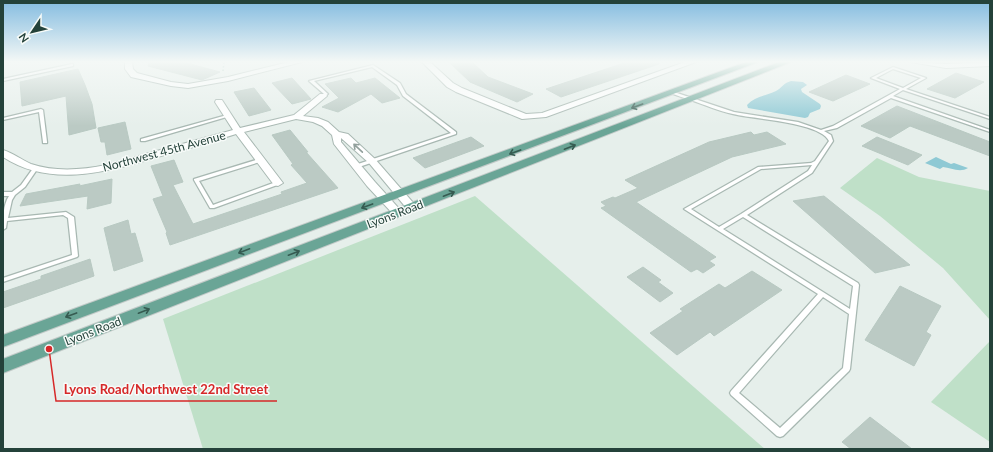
<svg xmlns="http://www.w3.org/2000/svg" width="993" height="452" font-family="Lato,sans-serif">
	<style>
		.green { fill: #bfe0c8 }
		.water { fill: #8ec9d4 }
		.building { fill: #bbcac4; stroke: #b8c9c2 }
		.lines { fill: none; stroke-linecap: round; stroke-linejoin: round }
		.service-casing { stroke: #a8b8b2; stroke-width: 2.5 }
		.minor-casing { stroke: #a8b8b2; stroke-width: 2 }
		.primary-casing { stroke: #c2cac8; stroke-width: 2 }
		.path { stroke: #86b3a5; stroke-width: 1.5; stroke-dasharray: 1.5 2; stroke-linecap: butt }
		.service { fill: #fff; fill-rule: evenodd }
		.minor { fill: #fff; fill-rule: evenodd }
		.primary { fill: #6aa596; fill-rule: evenodd }
		.oneway { stroke: #365b51 }
		.oneway2 { stroke: #92a09c }
		.labels { text-anchor: middle; dominant-baseline: central; stroke-width: 3; stroke-linejoin: round; paint-order: stroke }
		.street-label { font-size: 12px; fill: #24423a; stroke: #f7fbf9 }
		.leader { fill: none; stroke: #d62828; stroke-width: 1.5 }
		.callout-dot { fill: #d62828; stroke: #f7fbf9; stroke-width: 1.5 }
		.callout-label { font-size: 13px; text-anchor: middle; font-weight: bold; fill: #d62828; stroke: #f7fbf9; stroke-width: 3; stroke-linejoin: round; paint-order: stroke }
	</style>
	<rect width="100%" height="100%" fill="#e6efeb"/>
	<g class="green">
		<path d="M877,158l42,19 71,14v129l-47,-52 -63,-52 -40,-28z"/>
		<path d="M475,196l290,253h-562l-40,-130z"/>
		<path d="M990,341v101l-59,-40z"/>
	</g>
	<g class="water">
		<path d="M791,81l12,1 4,3 -6,4 1,3 18,12 1,2 -1,3 -10,4 -2,4 -3,1 -57,-10 -1,-3c8,-9 19,-9 29,-14 6,-3 7,-8 15,-10z"/>
		<path d="M936,157l15,7 3,-1 14,5c-8,5 -17,0 -25,-1l-3,2 -15,-6z"/>
	</g>
	<g class="building">
		<path d="M149,62h34l37,10 -18,8 -54,-14z"/>
		<path d="M449,62h23l16,15 45,17 -16,8 -47,-20z"/>
		<path d="M627,62h32v2l-98,33 -15,-8z"/>
		<path d="M78,69l7,16 7,19 4,24 -27,7 -3,-39 -44,10 -2,-24z"/>
		<path d="M956,73l28,9 -29,16 -28,-9z"/>
		<path d="M846,75l24,9 -37,17 -24,-9z"/>
		<path d="M292,78l19,21 -19,5 -20,-21z"/>
		<path d="M351,78l5,5 19,-5 25,20 -18,5 -11,-9 -33,18 -16,-5 17,-9 -14,-14z"/>
		<path d="M254,88l17,22 -22,6 -15,-24z"/>
		<path d="M897,106l93,36v14l-80,-30 -20,12 -29,-12z"/>
		<path d="M125,122l6,27 -24,6 -2,-13h-4l-3,-14z"/>
		<path d="M290,130l18,22h-2l32,36 -168,57 -4,-12 1,-1 -14,-33 10,-3 -12,-30 23,-6 9,22 -10,3 20,39 89,-30 -1,-2 26,-9 -16,-18 2,-1 -21,-29z"/>
		<path d="M751,132l3,3 13,-3 19,12 -54,13 -96,45 80,55 -7,4 6,4 -12,8 -6,-4 -6,3 -90,-64 5,-2 -5,-4 12,-5 2,1 23,-10 -13,-8 84,-38z"/>
		<path d="M471,137l13,9 -59,22 -12,-10z"/>
		<path d="M877,137l45,18 -14,10 -46,-19z"/>
		<path d="M112,179l-1,24 -24,6 1,-13 -68,10 6,-12 54,-10 -1,2z"/>
		<path d="M824,196l86,69 -35,8 -82,-72z"/>
		<path d="M128,220l3,14 4,-1 8,28 -29,10 -10,-43z"/>
		<path d="M90,259l4,17 -91,32v-16l38,-13v-3z"/>
		<path d="M643,267l18,13 -3,2 15,11 -13,9 -33,-25z"/>
		<path d="M752,271l30,19 -68,46 -4,-4 -33,23 -27,-22 33,-22 -3,-2 39,-25 6,4z"/>
		<path d="M900,286l41,20 -15,26 5,3 -17,31 -49,-26z"/>
		<path d="M870,417l42,32h-61l-9,-7z"/>
	</g>
	<g class="lines">
		<g class="service-casing">
			<g id="service">
				<path d="M72,64h1v2l-70,15v-2z"/>
				<path d="M373,65l27,18 6,11 50,38v2l-97,33h-4v-2l96,-32 -48,-37 -6,-11 -25,-18 -58,14 14,13 -5,3 -2,-1 3,-2 -15,-13z"/>
				<path d="M893,67l33,11 -20,11 84,28v2l-87,-29 -10,6 97,34v2l-99,-34 -54,30 -13,3 7,4 2,6 -21,32 -65,42 111,68 1,2 -9,84 -1,2 -66,65 -3,1 -3,-1 -46,-41 -1,-2 1,-2 87,-97 -134,-85 74,-42 53,-4 4,-2 14,-20c-8,-19 -77,-22 -96,-27 -15,-3 -28,-9 -42,-14 -6,-2 -14,-4 -20,-7l3,-1 60,20 64,10 23,8 12,-4 67,-37 -29,-11zM893,69l28,9 -18,10 -27,-10zM812,165l-4,6 -67,43 -22,13 -28,-18 70,-40zM743,217l110,69 -3,23 -127,-80zM823,297l26,17 -6,54 -63,60 -41,-35z"/>
				<path d="M41,109l2,1 4,32v1h-4v-1l-4,-30 -36,8v-2z"/>
				<path d="M227,115h1l2,1 -85,25h-4v-2z"/>
				<path d="M259,159h2l2,1v1l-64,20 14,24 63,-23h4v2l-66,24h-4l-16,-28v-1z"/>
				<path d="M34,167h4v1l-13,19 -10,8 -3,5 -4,18 58,-6 8,5 4,39 -1,1 -74,25v-4l69,-23 -4,-37 -5,-3 -56,6 -1,7 -3,2c0,-12 0,-25 6,-34h-6v-4h9l9,-7z"/>
			</g>
		</g>
		<g class="minor-casing">
			<g id="minor">
				<path d="M125,62h7l1,7 4,4 34,9 17,2 40,-7 61,-15h13l-74,19 -40,7 -17,-2 -40,-9 -6,-8z"/>
				<path d="M422,62h8l23,21 9,5 64,26 16,-1 143,-51h11l-150,55 -24,2 -66,-27 -9,-5z"/>
				<path d="M911,62l35,2 44,-2v4l-44,2z"/>
				<path d="M320,94h6l1,2 -24,20 15,2 10,4 11,10 9,2 27,25 41,47 1,2 -1,2h-8l-39,-47 -28,-25v4l34,40 28,31 -5,3 -4,-1 -27,-29 -33,-42 -2,-9 -10,-9 -9,-4 -17,-3 -52,13 39,51 -5,3 -4,-1 -38,-51c-28,9 -57,17 -85,25 -49,14 -102,28 -148,-2v-7c10,3 19,10 28,14 24,8 51,6 75,1l127,-35 -18,-28 1,-2h6l18,28 54,-13z"/>
			</g>
		</g>
		<g class="primary-casing">
			<g id="primary">
				<path d="M746,62h12l-755,285v-12z"/>
				<path d="M779,62h12l-788,311v-14z"/>
			</g>
		</g>
		<path class="path" d="M223,71l1,-9"/>
		<use href="#service" class="service"/>
		<use href="#minor" class="minor"/>
		<use href="#primary" class="primary"/>
	</g>
	<defs><path id="oneway-shaft" d="M-6 0H5M1.5-3L5.5 0L1.5 3" fill="none" stroke-width="1.6" stroke-linecap="round" stroke-linejoin="round"/></defs>
	<g class="oneway">
		<use href="#oneway-shaft" transform="translate(637 106) rotate(160)"/>
		<use href="#oneway-shaft" transform="translate(570 147) rotate(-21)"/>
		<use href="#oneway-shaft" transform="translate(515 152) rotate(160)"/>
		<use href="#oneway-shaft" transform="translate(449 194) rotate(-21)"/>
		<use href="#oneway-shaft" transform="translate(367 206) rotate(160)"/>
		<use href="#oneway-shaft" transform="translate(244 251) rotate(159)"/>
		<use href="#oneway-shaft" transform="translate(294 253) rotate(-21)"/>
		<use href="#oneway-shaft" transform="translate(144 311) rotate(-21)"/>
		<use href="#oneway-shaft" transform="translate(71 315) rotate(160)"/>
	</g>
	<use class="oneway2" href="#oneway-shaft" transform="translate(358 148) rotate(-137)"/>
	<linearGradient id="sky" x2="0" y2="1"><stop stop-color="#84bce0"/><stop offset="0.49" stop-color="#f4f8f6"/><stop offset="1" stop-color="#f4f8f6" stop-opacity="0"/></linearGradient>
	<rect width="993" height="126" fill="url(#sky)"/>
	<g class="labels">
		<g class="street-label">
			<text transform="translate(164 151) rotate(-15)">Northwest 45th Avenue</text>
			<text transform="translate(395 214) rotate(-21)">Lyons Road</text>
			<text transform="translate(93 331) rotate(-21)">Lyons Road</text>
		</g>
	</g>
	<path class="leader" d="M49 349L56 401H277"/>
	<circle class="callout-dot" cx="49" cy="349" r="4"/>
	<g class="callout-label">
		<text x="166" y="394">Lyons Road/Northwest 22nd Street</text>
	</g>
	<rect width="993" height="452" fill="none" stroke="#24423a" stroke-width="8"/>
	<g transform="translate(32 32) rotate(235)" stroke="#f7fbf9" stroke-width="3" paint-order="stroke">
	<path d="M0-3L7 15L0 10L-7 15Z" fill="#24423a"/>
	<text y="-6" font-size="11" font-weight="bold" text-anchor="middle" fill="#24423a">N</text>
	</g>
</svg>
